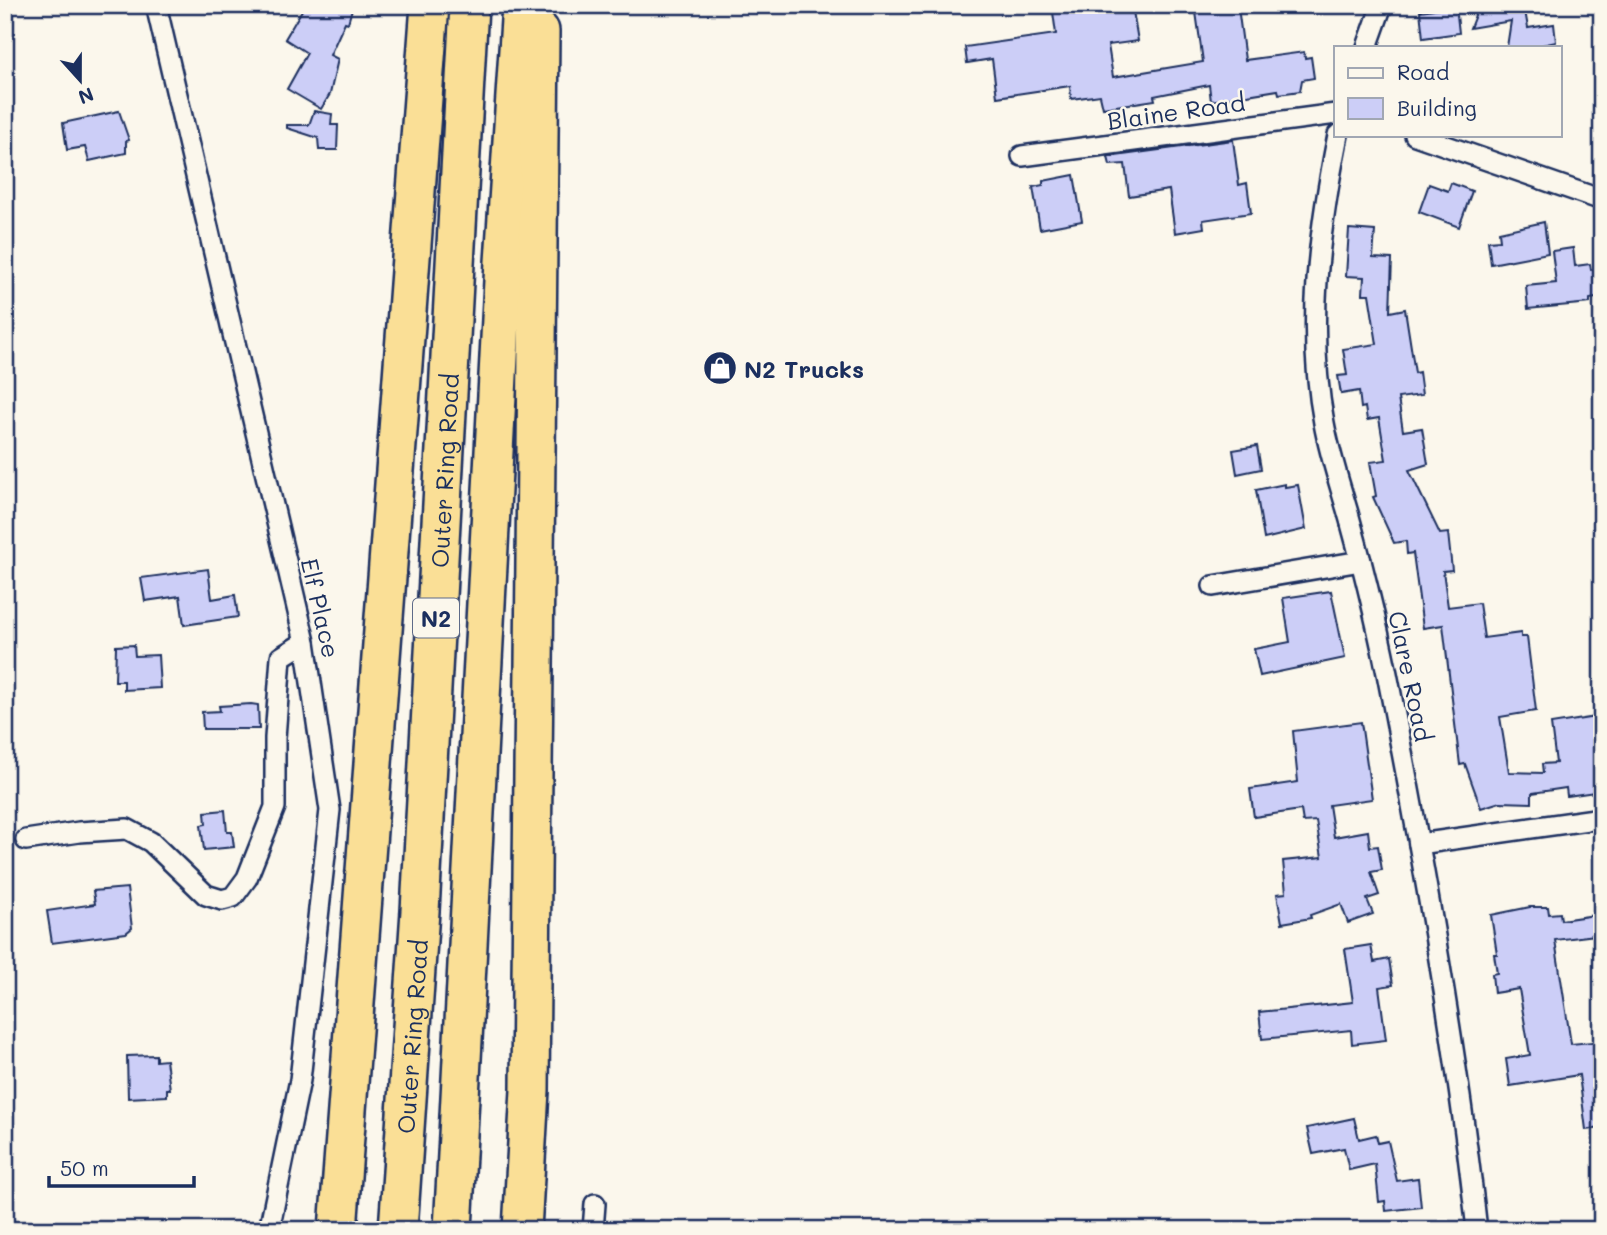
<svg xmlns="http://www.w3.org/2000/svg" width="1607" height="1235" font-family="Mali,sans-serif">
	<style>
		.building { fill: #cccef7; stroke: #1b2f5e; stroke-width: 2 }
		.lines { fill: none; stroke-linecap: round; stroke-linejoin: round }
		.minor-casing { stroke: #1b2f5e; stroke-width: 24 }
		.motorway-casing { stroke: #1b2f5e; stroke-width: 42 }
		.minor { stroke: #fbf7ec; stroke-width: 19 }
		.motorway { stroke: #fadf96; stroke-width: 37 }
		.labels { text-anchor: middle; dominant-baseline: central; stroke-width: 5; stroke-linejoin: round; paint-order: stroke }
		.shield { fill: #fbf7ec; stroke: #5e6b89; stroke-width: 2 }
		.shield-label { font-size: 23px; font-weight: bold; fill: #1b2f5e }
		.street-label { font-size: 24px; fill: #1b2f5e; stroke: #fbf7ec }
		.poi-label { font-size: 24px; font-weight: bold; fill: #1b2f5e; stroke: #fbf7ec; text-anchor: start }
	</style>
	<rect width="100%" height="100%" fill="#fbf7ec"/>
	<filter id="ink" filterUnits="userSpaceOnUse"><feTurbulence type="fractalNoise" baseFrequency=".0143" numOctaves="2"/><feDisplacementMap in="SourceGraphic" scale="14" xChannelSelector="R" yChannelSelector="G"/><feConvolveMatrix kernelMatrix="1 2 1 2 8 2 1 2 1" color-interpolation-filters="sRGB"/></filter>
	<g filter="url(#ink)">
		<g class="building">
			<path d="M305,5h48l-5,18 -3,-1 -15,33 8,4 -8,35 -9,15 -34,-20 20,-36 -22,-14z"/>
			<path d="M1052,5h80l6,36 -30,4 5,32 90,-15 -7,-50 42,-5 7,53 59,-8 1,6 6,-1 3,21 -12,2 -2,11 -21,3 -1,-4 -67,11 -2,-16 -55,11 1,4 -52,8 -3,-13 -29,4 -1,-13 -73,11 -5,-38 -25,4 -2,-16 91,-13z"/>
			<path d="M1479,5h45l4,23 26,-4 2,18 -23,5h-26l4,-26 -41,7z"/>
			<path d="M1456,6l3,27 -36,5 -3,-27z"/>
			<path d="M119,111l10,29 -3,1v12l-37,8 -4,-14 -18,3 -4,-27z"/>
			<path d="M314,111l18,3 -1,11h7l-1,25h-18l-1,-12 -31,-10v-3h22z"/>
			<path d="M1233,140l6,45 8,-2 4,30 -48,7 1,8 -29,5 -6,-43 -40,6 -4,-32 -15,1 -2,-8z"/>
			<path d="M1074,175l8,46 -42,8 -7,-42 10,-2v-4z"/>
			<path d="M1451,183l21,8 -13,36 -40,-15 10,-28 19,7z"/>
			<path d="M1544,222l4,31 -57,11 -3,-23 12,-1 -1,-8z"/>
			<path d="M1349,229l26,2 -2,27 19,1 -2,53 15,-3 10,64 4,-1 3,23 -24,3 5,33 19,-3 6,36 -19,6 31,64 8,-1 4,37 -9,1 5,36 31,-4 5,35 37,-5v4h6l9,74 -36,6 9,55 34,1 -1,-9 14,-1 -5,-39 51,-8v75l-35,5 -1,-8 -34,5v10l-32,-1 -19,6 -16,-44 -5,1 -17,-140 -20,3 -10,-75 -6,1 -1,-13 -12,2 -21,-46 3,-1 -6,-34 16,-2 -7,-42 -12,2 -2,-13 -4,1 -2,-17 -18,3 -3,-18 9,-1 -4,-26 34,-5 -8,-50h-6l1,-17 -18,-1z"/>
			<path d="M1573,248l2,18 15,-2 1,6 9,-1 2,28 -12,2v4l-62,6 -2,-23 30,-3 -4,-32z"/>
			<path d="M1257,446l4,23 -24,5 -4,-24z"/>
			<path d="M1285,484v3l13,-2 8,44 -42,10 -8,-49z"/>
			<path d="M208,569l4,30 23,-4 3,22 -54,8 -4,-29 -35,5 -4,-23z"/>
			<path d="M1331,591l14,67 -85,18 -6,-27 36,-7 -7,-44z"/>
			<path d="M134,645l1,11 23,-1 2,33 -36,2v-9h-9l1,-35z"/>
			<path d="M251,704l7,1 1,24h-56l-1,-17 18,-1 -1,-5z"/>
			<path d="M1361,722l11,77 -43,6 5,32 34,-6 2,16 8,-1 4,24 -11,2 8,23 -12,4 6,15 -25,9 -7,-19 -31,11 1,3 -29,5 -5,-29 9,-1 -3,-32 39,-4 -6,-36 -13,1 -2,-12 -47,7 -4,-28 48,-7 -5,-51z"/>
			<path d="M225,810l2,22h5l2,15 -30,3 -3,-25 5,-1 -1,-12z"/>
			<path d="M127,888l5,40 -6,5 -74,10 -5,-32 48,-7 -2,-13z"/>
			<path d="M1530,907h18l1,7 11,-1 1,7 41,-6v16h-7v5l-40,5 16,104 31,-3v87l-16,2 -7,-55 -69,11 -4,-27 24,-4 -11,-66 -25,4 -2,-19 5,-1 -3,-19h3l-6,-39z"/>
			<path d="M1371,945l3,17 15,-3 4,26 -14,2 7,53 -34,4 -1,-14 -89,9 -3,-27 94,-10 -8,-53z"/>
			<path d="M156,1055v6l10,-1 4,29h-3v7l-39,2 -1,-42z"/>
			<path d="M1354,1118l5,21 17,-4 2,8 10,-2 9,40 21,-3 3,29 -35,4 -1,-10 -6,1 -4,-38 -26,6 -5,-22 -31,6 -6,-26z"/>
		</g>
		<g class="lines">
			<g class="minor-casing">
				<g id="minor">
					<path d="M156,5l149,637 25,168 -30,270 -31,150"/>
					<path d="M1367,47l15,-42"/>
					<path d="M1338,135c-19,95 -32,192 -14,288 6,33 17,65 26,97 16,58 30,116 41,174 34,177 66,357 86,536"/>
					<path d="M1415,135l187,65"/>
					<path d="M1022,156l314,-42"/>
					<path d="M1213,586l148,-25"/>
					<path d="M26,840l53,-8 48,-3 24,13 55,53 16,5 11,-3 14,-19 28,-71v-69l6,-81 24,-15"/>
					<path d="M1419,844l183,-26"/>
					<path d="M593,1230l2,-26"/>
				</g>
			</g>
			<g class="motorway-casing">
				<g id="motorway">
					<path d="M338,1230l92,-1225"/>
					<path id="s1" d="M398,1230l22,-319 49,-906"/>
					<path d="M453,1230l51,-968 17,-257"/>
					<path d="M522,1230l8,-140 10,-1059"/>
				</g>
			</g>
			<use href="#minor" class="minor"/>
			<use href="#motorway" class="motorway"/>
		</g>
	</g>
	<defs>
		<g id="shop-disc" transform="scale(1.75)"><circle r="9.5" fill="#1b2f5e" stroke="#fbf7ec"/><path d="M-5-2.5h2.3a2.7 3.5 0 0 1 5.4 0H5L5.5 6h-11ZM-1.5-2.5h3a1.5 2.3 0 0 0-3 0Z" fill="#fff"/></g>
	</defs>
	<g fill-rule="evenodd">
		<use href="#shop-disc" x="720" y="368"/>
	</g>
	<g class="labels">
		<rect class="shield" x="413" y="598.5" width="46" height="39" rx="5"/>
		<g class="shield-label">
			<text x="436" y="618">N2</text>
		</g>
		<g class="street-label">
			<text transform="translate(1176 111) rotate(-8)">Blaine Road</text>
			<text stroke="none"><textPath href="#s1" startOffset="761">Outer Ring Road</textPath></text>
			<text transform="translate(321 608) rotate(77)">Elf Place</text>
			<text transform="translate(1411 676) rotate(78)">Clare Road</text>
			<text stroke="none"><textPath href="#s1" startOffset="194">Outer Ring Road</textPath></text>
		</g>
		<g class="poi-label">
			<text x="744" y="368">N2 Trucks</text>
		</g>
	</g>
	<rect width="1607" height="1235" fill="none" stroke="#fbf7ec" stroke-width="28"/>
	<rect x="14" y="14" width="1579" height="1207" fill="none" stroke="#1b2f5e" stroke-width="2.5" filter="url(#ink)"/>
	<rect x="1334" y="46" width="228" height="91" fill="#fbf7ec" stroke="#a1a7b3" stroke-width="2"/>
	<rect x="1348" y="68" width="35" height="10" fill="#fbf7ec" stroke="#a1a7b3" stroke-width="2"/>
	<text x="1397" y="80" font-size="21" fill="#1b2f5e">Road</text>
	<rect x="1348" y="98" width="35" height="21" fill="#cccef7" stroke="#a1a7b3" stroke-width="2"/>
	<text x="1397" y="116" font-size="21" fill="#1b2f5e">Building</text>
	<g transform="translate(80 80) rotate(159)" stroke="#fbf7ec" stroke-width="5" paint-order="stroke">
	<path d="M0-5L12 26L0 18L-12 26Z" fill="#1b2f5e"/>
	<text y="-10" font-size="19" font-weight="bold" text-anchor="middle" fill="#1b2f5e">N</text>
	</g>
	<path d="M49 1176v10h145v-10" fill="none" stroke="#1b2f5e" stroke-width="3.5"/>
	<text x="60" y="1176" font-size="21" fill="#1b2f5e" stroke="#fbf7ec" stroke-width="5" paint-order="stroke">50 m</text>
</svg>
